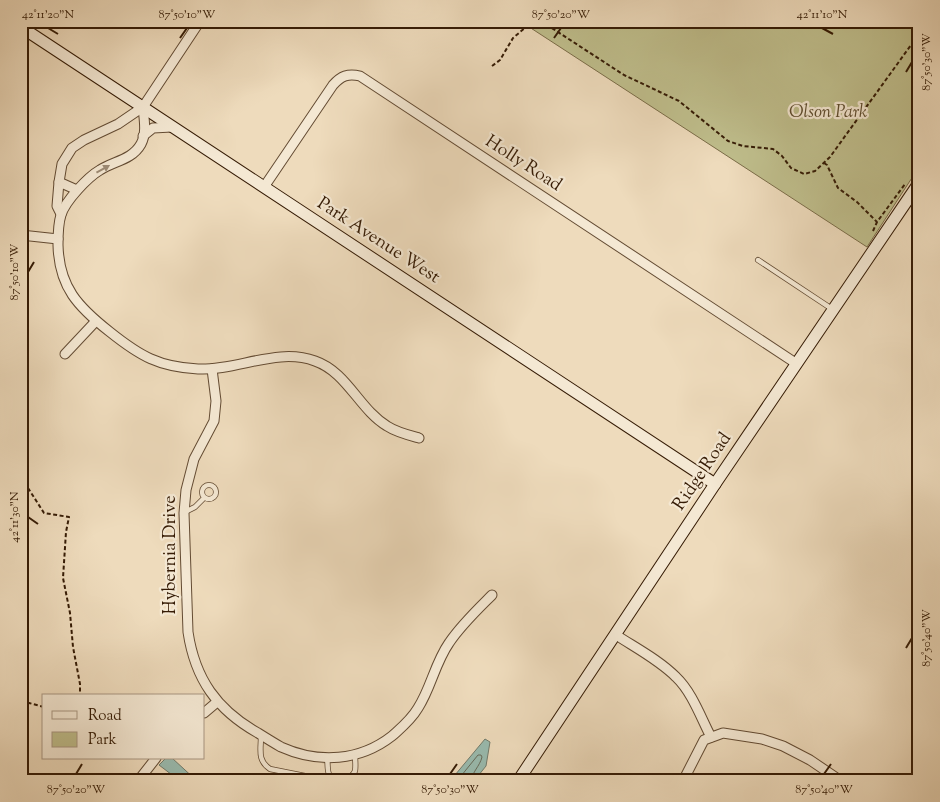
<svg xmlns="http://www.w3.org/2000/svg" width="940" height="802" font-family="'Sorts Mill Goudy',serif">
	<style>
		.green { fill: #bfbe8c; stroke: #7a6c48 }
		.water { fill: #99bbaf; stroke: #717b6b }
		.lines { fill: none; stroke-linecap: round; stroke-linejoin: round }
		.shore { stroke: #676b5a; stroke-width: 1 }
		.lane-casing { stroke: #634b33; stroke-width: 6 }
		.street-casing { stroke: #634b33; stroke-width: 11 }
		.secondary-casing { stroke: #351b05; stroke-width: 13 }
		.path { stroke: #351b05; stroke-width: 2; stroke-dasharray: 4 2.5; stroke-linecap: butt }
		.lane { stroke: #f4e8d3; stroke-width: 4.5 }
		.street { stroke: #f4e8d3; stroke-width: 9 }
		.secondary { stroke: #f4e8d3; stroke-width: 11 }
		.oneway { fill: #9e8c76 }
		.ticks { fill: none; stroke: #351b05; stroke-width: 2 }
		.labels { text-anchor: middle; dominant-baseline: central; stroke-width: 4.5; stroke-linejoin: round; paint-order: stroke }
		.park-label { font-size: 18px; font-style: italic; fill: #5e4c2e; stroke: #f4e8d3 }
		.street-label { font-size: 18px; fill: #351b05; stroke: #f4e8d3 }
		.neatline { fill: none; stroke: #351b05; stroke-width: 2 }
		.ticks-label { font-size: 12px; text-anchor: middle; fill: #351b05 }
	</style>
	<rect width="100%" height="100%" fill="#eedbbc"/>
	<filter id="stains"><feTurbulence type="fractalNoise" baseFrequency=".004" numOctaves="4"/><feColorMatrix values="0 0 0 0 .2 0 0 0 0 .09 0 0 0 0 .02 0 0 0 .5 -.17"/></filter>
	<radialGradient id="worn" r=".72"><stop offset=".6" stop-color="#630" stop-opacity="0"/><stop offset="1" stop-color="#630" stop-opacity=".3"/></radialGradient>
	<path class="green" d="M520,21h399v146l-52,80z"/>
	<g class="water">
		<path d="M485,739l5,3 -4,24 -12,15h-24z"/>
		<path d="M166,758h6l25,23h-17l-21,-16z"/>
	</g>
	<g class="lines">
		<path class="shore" d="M457,781l21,-26h3l1,2c-2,9 -10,15 -11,24"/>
		<g class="lane-casing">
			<g id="lane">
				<path d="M758,260l74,49"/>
				<circle cx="209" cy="492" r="7"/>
				<path d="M185,512l10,-5 9,-9"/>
				<path d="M261,735c0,15 -4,25 9,34l50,10 9,-4"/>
				<path d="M327,758c1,5 0,12 2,16 4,11 22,6 26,-3 1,-5 0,-11 0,-16"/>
			</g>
		</g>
		<g class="street-casing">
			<g id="street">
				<path d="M143,107c1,12 4,26 -2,37 -9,16 -27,17 -41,26 -12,7 -35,31 -39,45 -3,9 -3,21 -3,30 1,42 20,62 52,87 30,24 49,35 88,37 39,2 79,-22 117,-8 32,11 44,48 72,65 9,6 21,9 32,12"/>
				<path d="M143,136l10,-8 19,-1"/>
				<path d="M59,182l18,8"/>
				<path d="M264,187l69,-102c8,-9 15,-12 27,-9l437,288"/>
				<path d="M61,214l-4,-8 2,-24 3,-18 10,-16 12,-8 34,-16 25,-17 57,-86"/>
				<path d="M21,235l37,4"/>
				<path d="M65,354l31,-33"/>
				<path d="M212,369l4,32 -2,20 -20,38 -8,31 -2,23 4,119c7,47 29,78 70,101 8,5 16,10 23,14 38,17 79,14 111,-11 10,-9 19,-16 26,-28 13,-20 17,-45 31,-65 12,-18 28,-33 43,-48"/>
				<path d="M616,635c20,13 43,25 60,42 16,15 25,41 35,60"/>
				<path d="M204,713l13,-11"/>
				<path d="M138,781l18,-23"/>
				<path d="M683,781l21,-41 19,-7 39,6 21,7 27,14 31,21"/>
			</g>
		</g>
		<g class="secondary-casing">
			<g id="secondary">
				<path d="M21,27l694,457"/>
				<path d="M518,781l197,-297 204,-301"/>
			</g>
		</g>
		<g class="path">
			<path d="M541,21l83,54 55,26 49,40 15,5 30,3 9,7 9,12 13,6 11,-3 15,-14 89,-123"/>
			<path d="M492,66l8,-6 13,-22 20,-17"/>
			<path d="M824,163l3,2 11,23 19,14 20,20"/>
			<path d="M913,174l6,-8"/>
			<path d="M873,231l4,-9 28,-38"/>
			<path d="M21,477l23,36 25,4 -3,15 -3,46 7,35 3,34 7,37v12"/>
			<path d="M21,703h8l15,4"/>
		</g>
		<use href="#lane" class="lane"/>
		<use href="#street" class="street"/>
		<use href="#secondary" class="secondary"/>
	</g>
	<defs><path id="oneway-solid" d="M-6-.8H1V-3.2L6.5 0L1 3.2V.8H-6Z" transform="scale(1.25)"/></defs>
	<use class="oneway" href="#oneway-solid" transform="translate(103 169) rotate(-29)"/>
	<path class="ticks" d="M48,28l10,6M822,28l11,6M180,38l7,-10M554,38l7,-10M906,72l6,-10M28,272l6,-10M28,517l10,7M906,648l6,-10M76,774l6,-10M450,774l7,-10M824,774l7,-10"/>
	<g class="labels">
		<g class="park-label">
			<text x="828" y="113">Olson Park</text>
		</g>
		<g class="street-label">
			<text transform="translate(523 164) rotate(33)">Holly Road</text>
			<text transform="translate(378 241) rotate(33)">Park Avenue West</text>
			<text transform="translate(703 472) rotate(-56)">Ridge Road</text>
			<text transform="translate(171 555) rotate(-90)">Hybernia Drive</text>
		</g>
	</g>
	<rect width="940" height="802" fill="none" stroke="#eedbbc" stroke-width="55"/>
	<rect x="42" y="694" width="162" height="65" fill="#f4e8d3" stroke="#a89681"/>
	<rect x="52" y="711" width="25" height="8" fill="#f4e8d3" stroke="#a89681"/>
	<text x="88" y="720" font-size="15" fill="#351b05">Road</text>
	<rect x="52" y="732" width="25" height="15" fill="#bfbe8c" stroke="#a89681"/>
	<text x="88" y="744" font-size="15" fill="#351b05">Park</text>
	<rect x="28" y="28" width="884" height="746" class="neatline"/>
	<g class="ticks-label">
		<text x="48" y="18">42°11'20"N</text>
		<text x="187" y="18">87°50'10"W</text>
		<text x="561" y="18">87°50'20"W</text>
		<text x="822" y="18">42°11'10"N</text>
		<text transform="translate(926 62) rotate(-90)" y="4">87°50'30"W</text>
		<text transform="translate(14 272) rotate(-90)" y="4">87°50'10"W</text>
		<text transform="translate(14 517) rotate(-90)" y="4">42°11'30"N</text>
		<text transform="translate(926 638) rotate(-90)" y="4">87°50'40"W</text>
		<text x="76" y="793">87°50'20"W</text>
		<text x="450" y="793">87°50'30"W</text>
		<text x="824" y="793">87°50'40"W</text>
	</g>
	<rect width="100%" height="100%" filter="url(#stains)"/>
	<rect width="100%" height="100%" fill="url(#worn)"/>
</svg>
